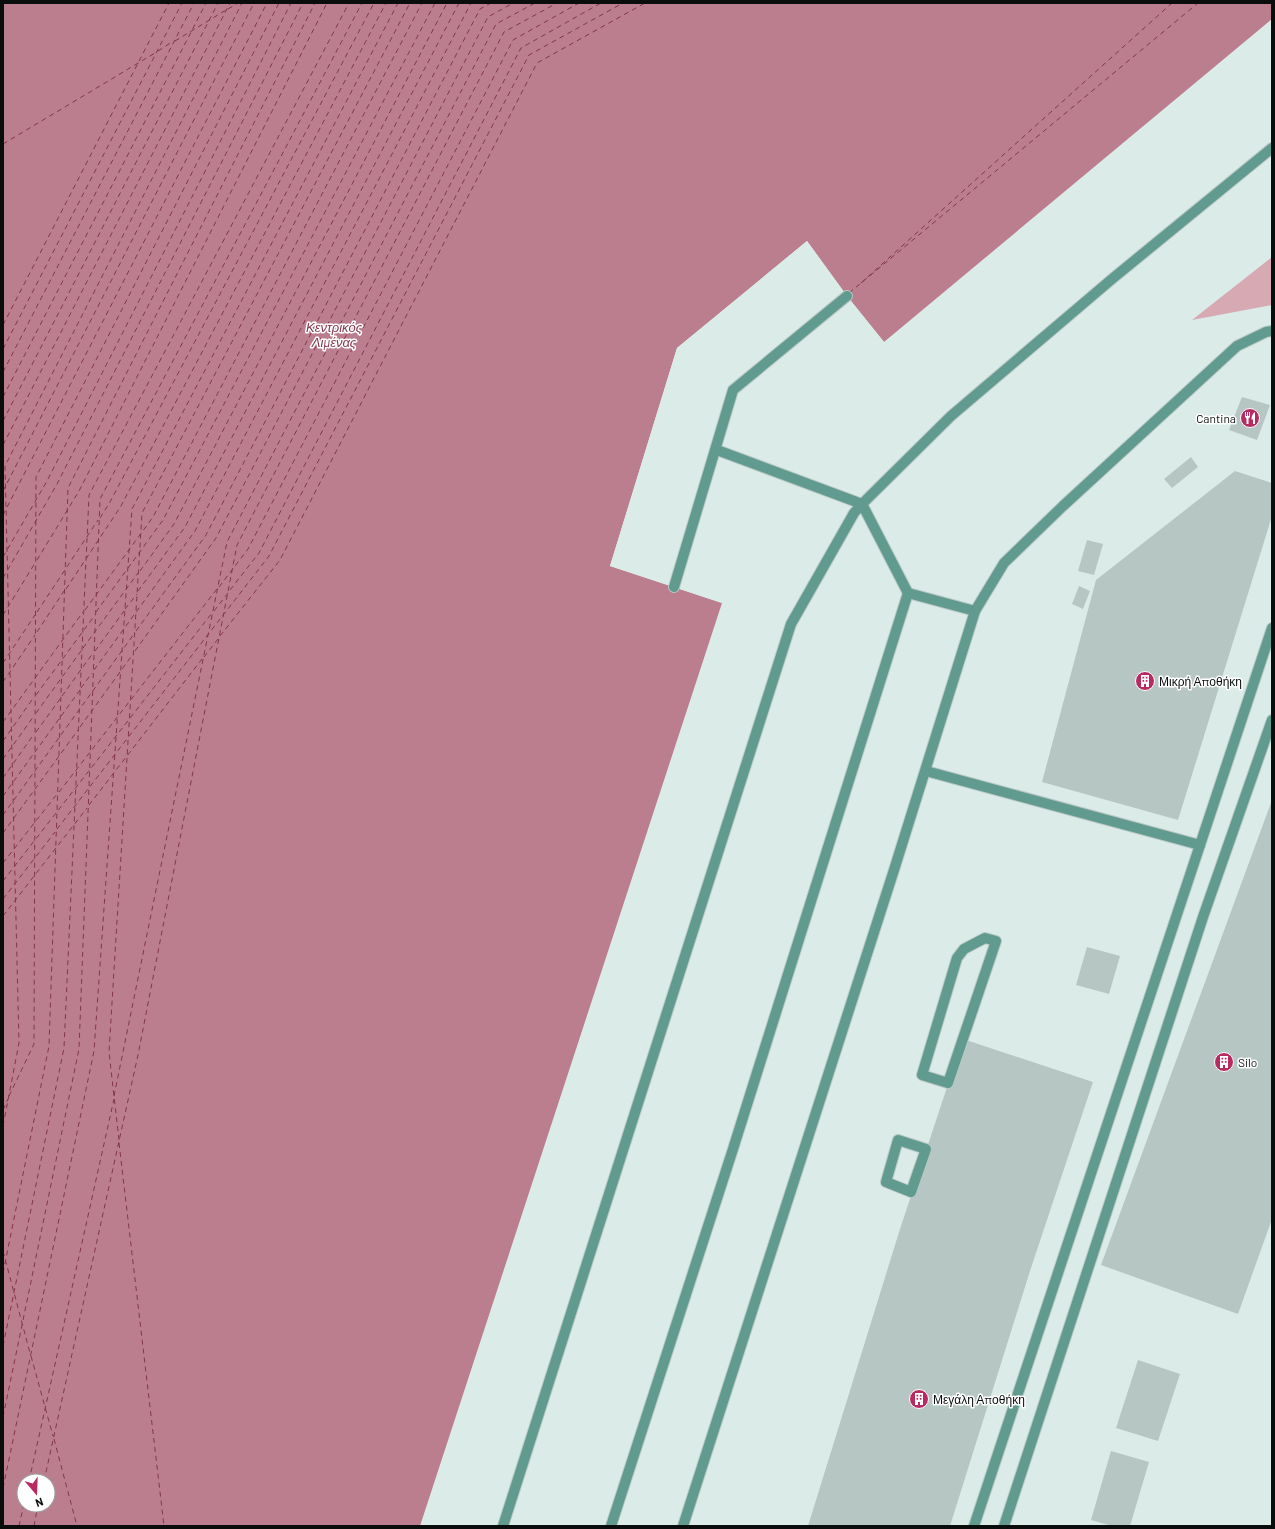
<svg xmlns="http://www.w3.org/2000/svg" width="1275" height="1529" font-family="Barlow,sans-serif">
	<style>
		.green { fill: #d6a9b3 }
		.water { fill: #bb7e8e; fill-rule: evenodd }
		.pier { fill: #dbece8 }
		.lines { fill: none; stroke-linecap: round; stroke-linejoin: round }
		.ferry { stroke: #82364e; stroke-width: 1; stroke-dasharray: 5 4; stroke-linecap: butt }
		.building { fill: #b6c6c3 }
		.minor-casing { stroke: #b9c8c5; stroke-width: 12 }
		.minor { stroke: #619a8e; stroke-width: 10 }
		.labels { text-anchor: middle; dominant-baseline: central; stroke-width: 3; stroke-linejoin: round; paint-order: stroke }
		.poi-label { font-size: 12px; fill: #090e0d; stroke: #fff; text-anchor: start }
		.water-label { font-size: 13px; font-style: italic; fill: #82364e; stroke: #fff }
	</style>
	<rect width="100%" height="100%" fill="#dbece8"/>
	<path class="green" d="M1272,257v48l-80,15z"/>
	<path class="water" d="M3,3h1269v16l-388,323 -37,-46 -40,-55 -130,107 -67,218 112,37 -302,923h-417zM24,1481h24v24h-24z"/>
	<path class="pier" d="M807,241l40,55 37,46 -1,1 -38,-46 -39,-53 -127,105 -67,216 111,36 -1,2 -112,-37 67,-218z"/>
	<g class="lines">
		<g class="ferry">
			<path d="M228,9l10,-6"/>
			<path d="M175,41l51,-31"/>
			<path d="M158,51l14,-9"/>
			<path d="M3,144l152,-91"/>
			<path d="M861,283l311,-280"/>
			<path d="M849,293l349,-290"/>
			<path d="M3,325l166,-322"/>
			<path d="M3,349l179,-346"/>
			<path d="M3,372l191,-369"/>
			<path d="M3,397l203,-394"/>
			<path d="M3,421l215,-418"/>
			<path d="M3,445l227,-442"/>
			<path d="M3,491l251,-488"/>
			<path d="M3,515l264,-512"/>
			<path d="M100,518l10,-16 264,-499"/>
			<path d="M3,557l44,-76 244,-478"/>
			<path d="M37,560l42,-69 248,-488"/>
			<path d="M140,571l34,-47 273,-521"/>
			<path d="M3,578l54,-94 246,-481"/>
			<path d="M219,587l29,-38 265,-509 66,-37"/>
			<path d="M66,589l55,-83 265,-503"/>
			<path d="M230,590l29,-37 262,-505 80,-45"/>
			<path d="M138,591l47,-64 274,-524"/>
			<path d="M125,609l12,-15"/>
			<path d="M85,610l68,-93 269,-514"/>
			<path d="M214,611l14,-18"/>
			<path d="M37,612l61,-92"/>
			<path d="M96,612l67,-92 272,-517"/>
			<path d="M3,615l32,-52"/>
			<path d="M136,631l70,-96 274,-526 11,-6"/>
			<path d="M37,632l27,-41"/>
			<path d="M220,636l60,-76 257,-497 108,-60"/>
			<path d="M83,648l55,-75"/>
			<path d="M95,651l29,-40"/>
			<path d="M135,651l81,-113 272,-521 25,-14"/>
			<path d="M204,657l14,-18"/>
			<path d="M3,663l32,-48"/>
			<path d="M94,670l101,-139 276,-528"/>
			<path d="M3,682l32,-47"/>
			<path d="M81,688l11,-15"/>
			<path d="M36,695l59,-80"/>
			<path d="M62,696l31,-43"/>
			<path d="M36,713l45,-62"/>
			<path d="M3,722l80,-110"/>
			<path d="M80,727l53,-73"/>
			<path d="M36,732l24,-33"/>
			<path d="M3,741l31,-44"/>
			<path d="M3,759l31,-43"/>
			<path d="M3,778l31,-44"/>
			<path d="M59,792l158,-203"/>
			<path d="M3,796l77,-106"/>
			<path d="M89,805l113,-146"/>
			<path d="M3,815l131,-181"/>
			<path d="M57,829l212,-273 260,-501 94,-52"/>
			<path d="M3,833l75,-103"/>
			<path d="M3,863l54,-69"/>
			<path d="M3,881l209,-268"/>
			<path d="M3,899l52,-67"/>
			<path d="M3,916l84,-108"/>
			<path d="M3,965v83"/>
			<path d="M9,1096l25,-52 2,-567 243,-474"/>
			<path d="M114,1096l113,-554 269,-518 39,-21"/>
			<path d="M3,1110l5,-11"/>
			<path d="M3,1126l16,-83 -14,-577 237,-463"/>
			<path d="M119,1140l-10,-88 33,-539 268,-510"/>
			<path d="M119,1143l45,383"/>
			<path d="M3,1251l27,102"/>
			<path d="M3,1273l46,-227 19,-558 247,-485"/>
			<path d="M3,1346l61,-298 25,-553 260,-492"/>
			<path d="M31,1356l22,80"/>
			<path d="M3,1417l76,-368 21,-550 262,-496"/>
			<path d="M54,1439l23,87"/>
			<path d="M29,1481l85,-382"/>
			<path d="M44,1481l94,-426 99,-510 267,-513 53,-29"/>
			<path d="M3,1488l91,-437 38,-542 266,-506"/>
			<path d="M19,1526l5,-22"/>
			<path d="M34,1526l4,-21"/>
		</g>
	</g>
	<g class="building">
		<path d="M1242,397l28,8 -13,35 -28,-10z"/>
		<path d="M1191,457l7,10 -26,21 -8,-9z"/>
		<path d="M1235,471l37,12v33l-94,304 -136,-38 54,-202z"/>
		<path d="M1087,540l16,4 -9,31 -16,-4z"/>
		<path d="M1079,586l11,5 -7,18 -11,-5z"/>
		<path d="M1272,800v419l-34,95 -137,-49z"/>
		<path d="M1087,947l33,9 -11,38 -33,-9z"/>
		<path d="M963,1039l130,43 -63,189 -80,255h-142l92,-297z"/>
		<path d="M1138,1360l42,14 -22,67 -42,-13z"/>
		<path d="M1111,1451l38,11 -19,64h-18l-21,-6z"/>
	</g>
	<g class="lines">
		<g class="minor-casing">
			<g id="minor">
				<path d="M717,450l145,54 46,89"/>
				<path d="M674,587l59,-197 114,-94"/>
				<path d="M926,771l274,74"/>
				<path d="M985,938l11,3 -48,142 -26,-8 35,-117 7,-9z"/>
				<path d="M898,1140l28,9 -15,43 -25,-10z"/>
				<path d="M503,1526l288,-902 63,-111 8,-9 89,-88 161,-137 160,-131"/>
				<path d="M611,1526l122,-377 175,-556 67,18"/>
				<path d="M683,1526l211,-656 81,-259 29,-48 59,-57 174,-160 29,-14 6,-1"/>
				<path d="M974,1526l298,-898"/>
				<path d="M1004,1526l199,-609 69,-197"/>
			</g>
		</g>
		<use href="#minor" class="minor"/>
	</g>
	<defs>
		<g id="restaurant-disc" transform="scale(1)"><circle r="9.5" fill="#b82b62" stroke="#fff"/><path d="M-5-6h1v4h1v-4h1v4h1v-4h1v5L-1.5 .5V6h-2V.5L-5-1ZM5-6V6H3V1.5H1.5Q1.5-4 5-6Z" fill="#fff"/></g>
		<g id="building-disc" transform="scale(1)"><circle r="9.5" fill="#b82b62" stroke="#fff"/><path d="M-4-6H4V6H1V3H-1V6H-4ZM-2.5-4.3h1.7v1.8h-1.7ZM.8-4.3h1.7v1.8H.8ZM-2.5-1h1.7V.8h-1.7ZM.8-1h1.7V.8H.8Z" fill="#fff"/></g>
	</defs>
	<g fill-rule="evenodd">
		<use href="#restaurant-disc" x="1250" y="418"/>
		<use href="#building-disc" x="1145" y="681"/>
		<use href="#building-disc" x="1224" y="1062"/>
		<use href="#building-disc" x="919" y="1399"/>
	</g>
	<g class="labels">
		<g class="poi-label">
			<text x="1236" y="418" text-anchor="end">Cantina</text>
			<text x="1159" y="681">Μικρή Αποθήκη</text>
			<text x="1238" y="1062">Silo</text>
			<text x="933" y="1399">Μεγάλη Αποθήκη</text>
		</g>
		<g class="water-label">
			<text x="334" y="327">Κεντρικός<tspan x="334" dy="15">Λιμένας</tspan></text>
		</g>
	</g>
	<rect width="1275" height="1529" fill="none" stroke="#090e0d" stroke-width="8"/>
	<g transform="translate(36 1493) rotate(161)"><circle r="19" fill="#ffffff" stroke="#9d9f9e"/>
	<path d="M0-3L7 15L0 10L-7 15Z" fill="#b82b62"/>
	<text y="-6" font-size="11" font-weight="bold" text-anchor="middle" fill="#090e0d">N</text>
	</g>
</svg>
